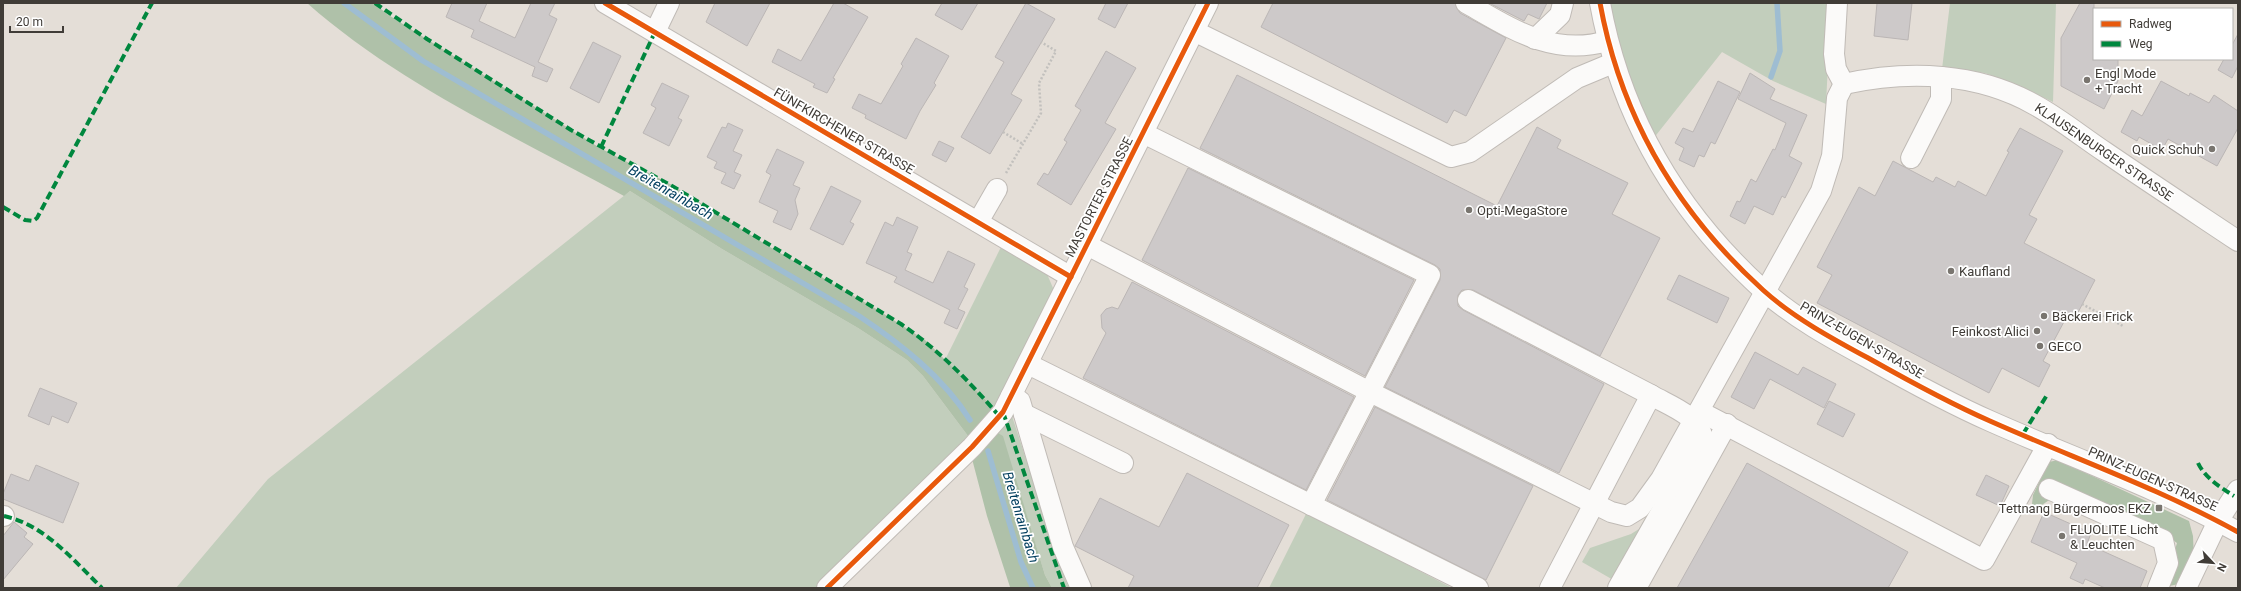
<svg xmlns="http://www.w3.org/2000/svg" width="2241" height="591" font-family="Roboto,sans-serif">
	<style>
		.green { fill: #c2cebc }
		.forest { fill: #afc1a9 }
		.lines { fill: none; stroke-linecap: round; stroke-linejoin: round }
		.stream { stroke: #9ebdd2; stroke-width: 5.5 }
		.building { fill: #cdc9c9; stroke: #bbb6b5 }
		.minor-casing { stroke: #c0bbb6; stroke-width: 22 }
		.path { stroke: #c2c0bd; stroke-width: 2.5; stroke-dasharray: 2 2; stroke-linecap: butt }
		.minor { stroke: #fbfaf9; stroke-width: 20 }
		.quiet { stroke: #00873e; stroke-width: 4; stroke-dasharray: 8 4; stroke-linecap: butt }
		.cycleway-casing { stroke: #fff; stroke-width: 8 }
		.cycleway { stroke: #e8590c; stroke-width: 5 }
		.poi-dot { fill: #79756f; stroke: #fff; stroke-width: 1.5 }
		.labels { text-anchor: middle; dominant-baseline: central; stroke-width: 3.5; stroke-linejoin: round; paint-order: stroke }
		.poi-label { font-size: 13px; fill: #403c37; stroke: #fff; text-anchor: start }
		.street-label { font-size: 13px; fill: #403c37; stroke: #fff }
		.water-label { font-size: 14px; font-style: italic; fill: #003e5e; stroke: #fff }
	</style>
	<rect width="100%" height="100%" fill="#e4ded7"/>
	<g class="green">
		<path d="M1608,3h223l-5,101 -53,-23 -51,-29 -69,87 -37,-98z"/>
		<path d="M1950,3h106l-3,99 -38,-18 -30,-11 -43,-4z"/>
		<path d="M630,191l92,58 136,79 49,32 16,16 48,64 -155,148h-640l92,-109z"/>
		<path d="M1001,247l46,27 9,21 -59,116 -52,-51z"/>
		<path d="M1011,413l54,166 4,9h-17l-7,-13 -19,-62 -30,-81z"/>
		<path d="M1662,488l-47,93 -33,-19 8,-14 41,-14 8,-5z"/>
		<path d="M1307,512l145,76h-183z"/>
	</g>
	<g class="forest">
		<path d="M307,3h67l13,11 213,134 72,37 98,62 103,60 52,33 72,71 -26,29 -48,-64 -16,-16 -49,-32 -136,-79 -92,-58 -6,5c-108,-59 -224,-111 -317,-193z"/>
		<path d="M996,432l7,4 42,139 7,13 -42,-1 -23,-71 -16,-61z"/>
		<path d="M2058,460l131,61 4,15 1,24 -15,24 -10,2 -2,-10 10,-33 -25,-18 -97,-29 -16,11 -7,-3 1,-9 16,-33z"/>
	</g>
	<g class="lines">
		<g class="stream">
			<path d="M344,3l79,58 436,255c42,28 84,61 111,104"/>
			<path d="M1771,77l9,-26 -3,-48"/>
			<path d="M988,451l33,111 12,26"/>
		</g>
	</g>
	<g class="building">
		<path d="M452,3h35l-8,18 36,17 16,-35h24l-6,12 8,4 -19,43 15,7 -6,13 -15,-6 3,-9 -64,-30 3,-7 -28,-13z"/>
		<path d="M715,3h55l-23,43 -41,-24z"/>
		<path d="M834,3h9l25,14 -35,61 2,1 -8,14 -14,-6 2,-3 -43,-22 6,-13 23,12z"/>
		<path d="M942,3h36l-16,27 -27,-15z"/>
		<path d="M1026,3l29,16 -44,75 11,6 -32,54 -29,-17 43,-75 -9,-5z"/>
		<path d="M1106,3h22l-13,25 -17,-9z"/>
		<path d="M1273,3h182l5,10 46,25 -40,78 -12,-6 -7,13 -186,-96z"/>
		<path d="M1489,3h58l-8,16 -11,-5 -4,7z"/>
		<path d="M1877,3h35l-4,37 -34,-4z"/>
		<path d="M2080,3h14v56h24v22l-14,28 -43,-23v-48z"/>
		<path d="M2238,34v32l-6,12 -14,-8 6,-11h8v-14z"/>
		<path d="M916,38l33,18 -15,27 2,2 -16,26 -14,28 -41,-21 1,-3 -14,-7 7,-14 22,10 22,-38 -2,-2z"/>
		<path d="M593,42l28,14 -22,47 -29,-15z"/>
		<path d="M1106,51l30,17 -31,55 11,6 -45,76 -34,-21 7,-11 4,2 19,-33 -3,-2 17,-30 -6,-4z"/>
		<path d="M1750,73l25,16 -5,10 37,16 -18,41 13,7 -17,35 -3,-2 -9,19 -19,-9 -9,18 -15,-8 7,-15 3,1 11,-23 5,3 17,-33 2,1 11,-27 -48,-24z"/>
		<path d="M1237,75l260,131 40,-79 24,13 -4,8 71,35 -16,31 48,24 -60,118 -127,-66h-11l-4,5v11l5,4 141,74 -45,89 -174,-86 55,-107v-11l-5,-4 -235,-117z"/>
		<path d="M1718,81l22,11 -25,52 -4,-2 -7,15 -5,-2 -5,12 -15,-7 5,-12 -9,-5 8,-15 10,4z"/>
		<path d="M2161,81l28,15 1,-3 19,10 5,-8 24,16v17l-21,38 -49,-27 -6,11 -23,-13 -2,4 -16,-9 11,-22 10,6z"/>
		<path d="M662,83l27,13 -11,22 4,2 -13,26 -26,-13 13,-25 -5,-3z"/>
		<path d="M728,123l15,7 -10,21 9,4 -8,17 7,3 -7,14 -13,-6 5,-10 -12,-5 3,-6 -10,-5 15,-30 4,1z"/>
		<path d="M2020,128l43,23 -34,64 8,4 -13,24 71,37 -22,42 -7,-4 -23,43 7,4 -11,22 -37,-19 -13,25 -172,-90 15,-28 -15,-8 42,-80 16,9 18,-35 40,21 3,-5 19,10 3,-6 28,15 23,-44 -2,-1z"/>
		<path d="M939,141l15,7 -8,14 -14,-7z"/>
		<path d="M777,149l27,13 -11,23 7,3 -5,12 3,14 -7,16 -18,-8 5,-11 -19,-9 12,-27 -5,-3z"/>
		<path d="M1188,168l226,112 -49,96 -223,-116z"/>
		<path d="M831,186l30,15 -11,21 4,2 -11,21 -33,-16z"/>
		<path d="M897,217l21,10 -11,25 5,2 -7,16 28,13 15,-32 27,13 -11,23 4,2 -10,20 7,3 -8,17 -13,-6 6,-13 -56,-28 3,-5 -31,-14 19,-41 8,4z"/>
		<path d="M1679,275l50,23 -12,25 -50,-24z"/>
		<path d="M1132,282l222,115 -48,93 -223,-112 23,-45 -4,-5 -1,-13 5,-6 6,-2 6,2z"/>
		<path d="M1755,352l43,23 5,-8 33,17 -12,24 -54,-29 -16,30 -23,-12z"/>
		<path d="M40,388l37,15 -9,20 -16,-7 -3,9 -21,-9z"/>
		<path d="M1829,401l26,13 -12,23 -26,-13z"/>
		<path d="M1375,407l158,79 -47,94 -159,-80z"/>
		<path d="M1747,463l161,89 -20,36h-211z"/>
		<path d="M36,465l43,18 -16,40 -60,-24v-5l8,-20 18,7z"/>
		<path d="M1187,473l102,52 -32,63h-129l6,-12 -59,-30 25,-48 59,29z"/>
		<path d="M1986,475l23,11 -9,20 -24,-11z"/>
		<path d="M2044,512l47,21 -4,11 60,27 -7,17h-35l-20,-9 -2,5 -13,-6 7,-15 -46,-21z"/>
		<path d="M14,522l13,11 -3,4 9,7 -30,36v-44z"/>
	</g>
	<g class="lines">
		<g class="minor-casing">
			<g id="minor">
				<path d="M605,3l466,274"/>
				<path d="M1466,3c46,26 87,54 141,38"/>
				<path d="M1600,3c21,115 77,209 163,287 31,28 70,49 107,69 39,22 79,44 120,62 83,37 168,67 248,111"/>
				<path d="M1837,3l-3,51 2,15 8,15"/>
				<path d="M1194,31l257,126 19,-5 107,-74 36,-15"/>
				<path d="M655,32l14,-29"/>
				<path d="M1535,39l25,-24 3,-12"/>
				<path d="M1844,84c64,-14 133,-12 191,21 24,13 46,31 70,47 44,30 88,59 133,89"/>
				<path d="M1143,133l287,142 -119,230"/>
				<path d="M1911,158l30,-59v-22"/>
				<path d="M978,222l19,-33"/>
				<path d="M1087,245l283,147 241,120 16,4 13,-8 21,-29 160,-288 11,-35 5,-58 7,-14"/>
				<path d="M1468,300l183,95"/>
				<path d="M1028,364l450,224"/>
				<path d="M1011,396l9,5 43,146 18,41"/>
				<path d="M1699,411l285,149 64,-116"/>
				<path d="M1024,414l99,49"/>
				<path d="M2049,489l114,51 5,23 -10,25"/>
				<path d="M3,516h1"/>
				<path d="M827,588l145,-141 31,-35 205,-409"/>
				<path d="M1550,588l101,-193c19,11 47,20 52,43l-85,150"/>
				<path d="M1636,588l91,-164"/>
				<path d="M2186,588l32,-67 20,-31"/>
			</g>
		</g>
		<g class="path">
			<path d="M1003,132l20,12"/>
			<path d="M1006,173l35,-60 -2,-30 17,-32 -15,-9"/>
			<path d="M2082,304l41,22"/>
		</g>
		<use href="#minor" class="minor"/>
		<g class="quiet">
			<path d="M375,3l52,36 144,91 101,56 229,138c38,26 69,58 99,93"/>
			<path d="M601,147l54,-115"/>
			<path d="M3,207l22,13 8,1 4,-3 115,-215"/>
			<path d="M1003,412l61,176"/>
			<path d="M2023,434l24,-39"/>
			<path d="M2198,463c7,15 22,24 36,33"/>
			<path d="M4,516c41,9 69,44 98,72"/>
		</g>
		<g class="cycleway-casing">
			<g id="cycleway">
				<path d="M605,3l466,274"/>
				<path d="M1600,3c21,115 77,209 163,287 31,28 70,49 107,69 39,22 79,44 120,62 83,37 168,67 248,111"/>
				<path d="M827,588l145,-141 31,-35 205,-409"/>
			</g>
		</g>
		<use href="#cycleway" class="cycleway"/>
	</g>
	<g class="poi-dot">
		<circle cx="2087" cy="80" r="4"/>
		<circle cx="2212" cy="149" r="4"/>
		<circle cx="1469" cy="210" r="4"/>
		<circle cx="1951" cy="271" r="4"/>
		<circle cx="2044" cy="316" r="4"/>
		<circle cx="2037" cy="331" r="4"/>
		<circle cx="2040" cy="346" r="4"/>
		<rect x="2155" y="504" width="8" height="8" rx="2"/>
		<circle cx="2062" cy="536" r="4"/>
	</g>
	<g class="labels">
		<g class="poi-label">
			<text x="2095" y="73">Engl Mode<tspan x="2095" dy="15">+ Tracht</tspan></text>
			<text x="2204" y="149" text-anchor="end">Quick Schuh</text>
			<text x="1477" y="210">Opti-MegaStore</text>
			<text x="1959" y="271">Kaufland</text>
			<text x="2052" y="316">Bäckerei Frick</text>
			<text x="2029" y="331" text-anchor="end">Feinkost Alici</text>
			<text x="2048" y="346">GECO</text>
			<text x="2151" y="508" text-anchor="end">Tettnang Bürgermoos EKZ</text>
			<text x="2070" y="529">FLUOLITE Licht<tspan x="2070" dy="15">&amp; Leuchten</tspan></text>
		</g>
		<g class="street-label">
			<text transform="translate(844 131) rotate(30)">FÜNFKIRCHENER STRASSE</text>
			<text transform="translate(2104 152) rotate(34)">KLAUSENBURGER STRASSE</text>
			<text transform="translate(1099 197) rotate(-63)">MASTORTER STRASSE</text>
			<text transform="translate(1862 340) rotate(30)">PRINZ-EUGEN-STRASSE</text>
			<text transform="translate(2153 479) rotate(24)">PRINZ-EUGEN-STRASSE</text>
		</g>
		<g class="water-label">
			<text transform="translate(671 192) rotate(30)">Breitenrainbach</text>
			<text transform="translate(1021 517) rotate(73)">Breitenrainbach</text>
		</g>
	</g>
	<rect width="2241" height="591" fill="none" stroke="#403c37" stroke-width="8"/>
	<rect x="2093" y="8" width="140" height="52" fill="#ffffff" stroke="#b3b1af"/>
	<rect x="2101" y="21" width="20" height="6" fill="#e8590c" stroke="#b3b1af"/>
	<text x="2129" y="28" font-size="12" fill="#403c37">Radweg</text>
	<rect x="2101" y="41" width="20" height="6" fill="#00873e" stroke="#b3b1af"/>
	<text x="2129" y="48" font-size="12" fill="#403c37">Weg</text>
	<g transform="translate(2213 563) rotate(116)" stroke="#ffffff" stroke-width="3" paint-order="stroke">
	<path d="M0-3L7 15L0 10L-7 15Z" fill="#403c37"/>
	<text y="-6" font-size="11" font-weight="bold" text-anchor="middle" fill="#403c37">N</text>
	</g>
	<path d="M10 26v6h53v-6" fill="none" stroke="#403c37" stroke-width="2"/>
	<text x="16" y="26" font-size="12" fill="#403c37" stroke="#ffffff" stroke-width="3" paint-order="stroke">20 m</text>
</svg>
